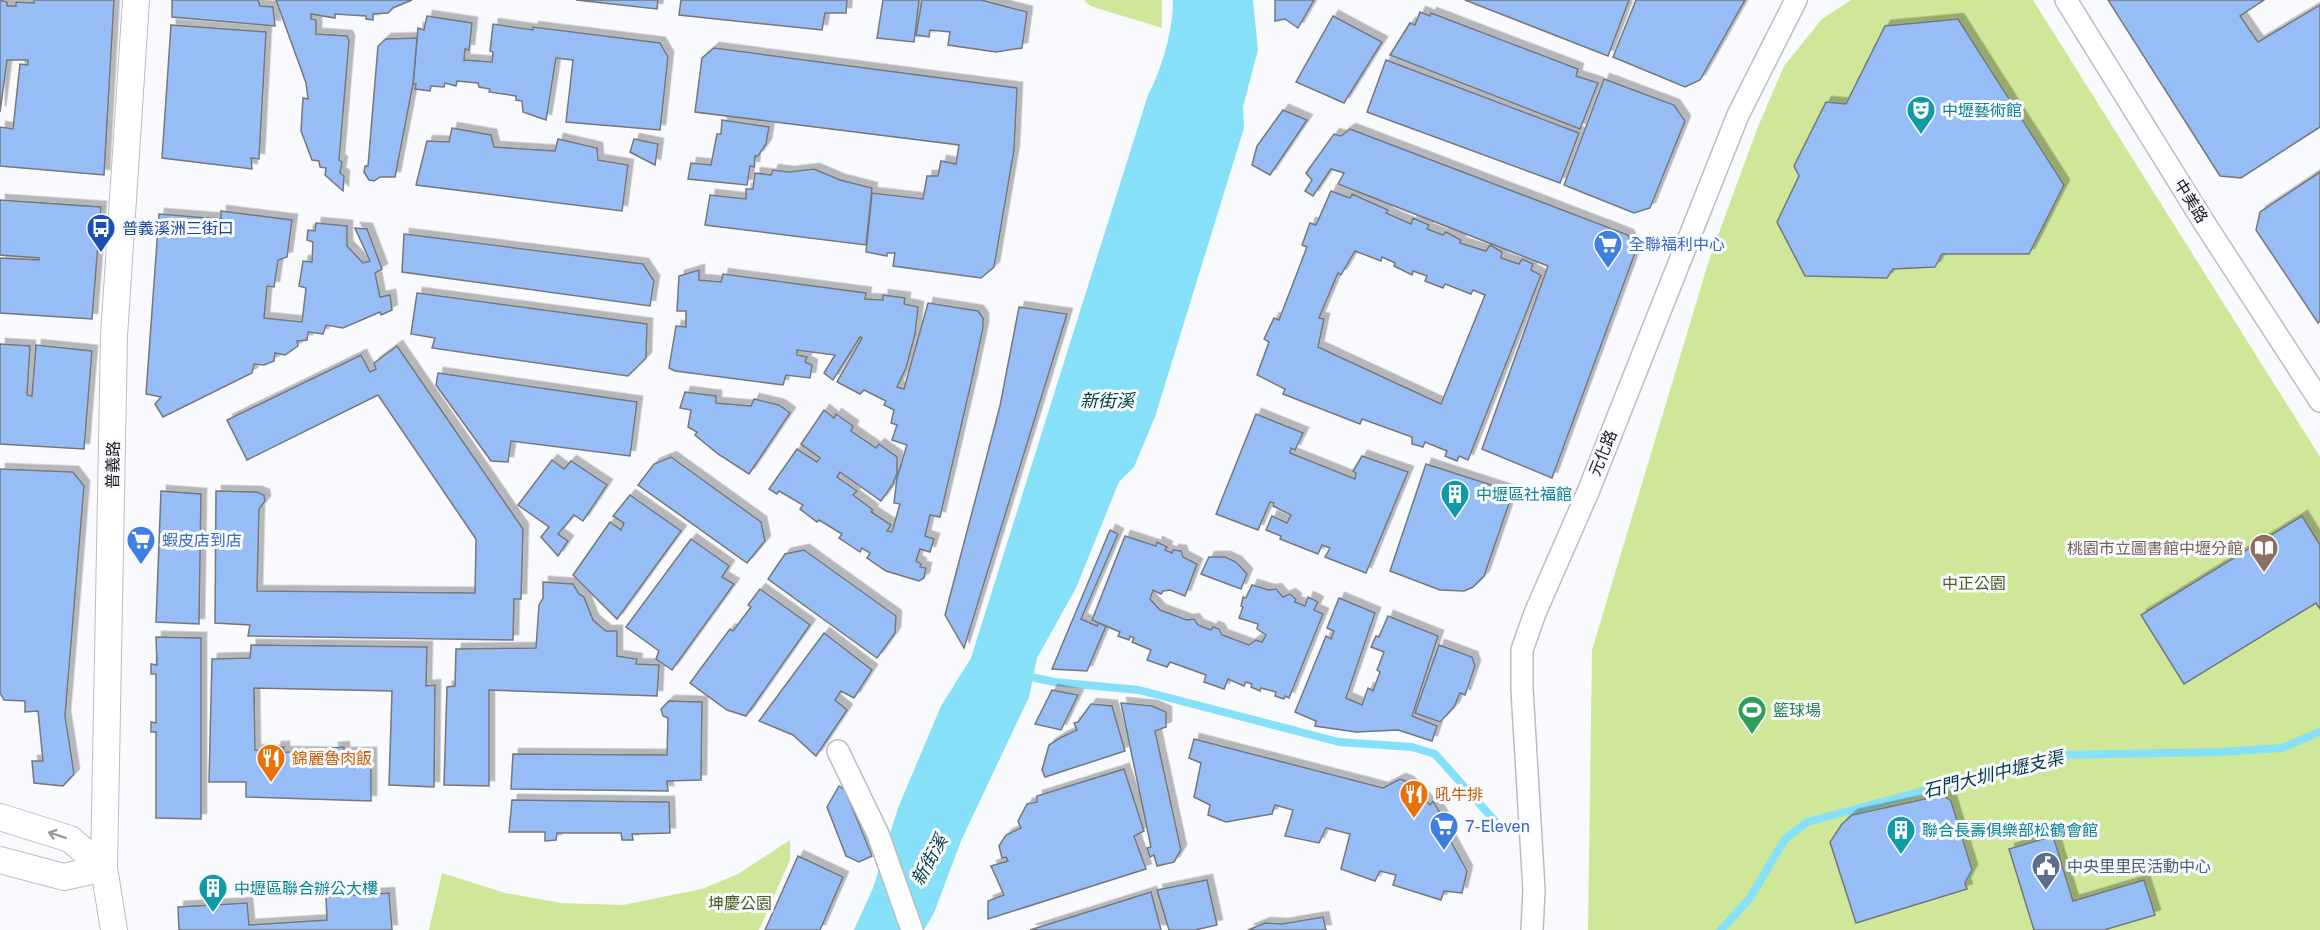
<svg xmlns="http://www.w3.org/2000/svg" width="2320" height="930" font-family="'Public Sans','Noto Sans TC',sans-serif">
	<style>
		.green { fill: #cfe799 }
		.water { fill: #86e1f8 }
		.lines { fill: none; stroke-linecap: round; stroke-linejoin: round }
		.stream { stroke: #86e1f8; stroke-width: 8 }
		.building { fill: #97bdf7; stroke: #75777a; stroke-width: 1.5; fill-rule: evenodd; filter: url(#shadow) }
		.minor-casing { stroke: #babdc0; stroke-width: 24 }
		.tertiary-casing { stroke: #babdc0; stroke-width: 28 }
		.minor { stroke: #fff; stroke-width: 21 }
		.tertiary { stroke: #fff; stroke-width: 26 }
		.oneway { stroke: #989898 }
		.labels { text-anchor: middle; dominant-baseline: central; stroke-width: 6; stroke-linejoin: round; paint-order: stroke }
		.culture-label { font-size: 16px; fill: #0d838f; stroke: #f8fafe; text-anchor: start }
		.street-label { font-size: 16px; fill: #19191a; stroke: #f8fafe }
		.transit-label { font-size: 16px; fill: #164399; stroke: #f8fafe; text-anchor: start }
		.shop-label { font-size: 16px; fill: #366cbe; stroke: #f8fafe; text-anchor: start }
		.education-label { font-size: 16px; fill: #785e54; stroke: #f8fafe; text-anchor: end }
		.park-label { font-size: 16px; fill: #4b5b1e; stroke: #f8fafe }
		.leisure-label { font-size: 16px; fill: #27864d; stroke: #f8fafe; text-anchor: start }
		.food-label { font-size: 16px; fill: #c56008; stroke: #f8fafe; text-anchor: start }
		.service-label { font-size: 16px; fill: #4e5e75; stroke: #f8fafe; text-anchor: start }
		.water-label { font-size: 18px; font-style: italic; fill: #003b47; stroke: #f8fafe }
	</style>
	<defs>
		<filter id="shadow"><feDropShadow dx="5.5" dy="-5.5" stdDeviation="0" flood-color="#0004"/></filter>
	</defs>
	<rect width="100%" height="100%" fill="#f8fafe"/>
	<g class="green">
		<path d="M1084,0h78v28l-72,-22z"/>
		<path d="M1851,0h182l287,457v473h-732l4,-280 117,-390 48,-131 27,-63 38,-47z"/>
		<path d="M790,840v20l-31,70h-330l13,-57 63,20 57,10 61,2 79,-16 36,-15z"/>
	</g>
	<path class="water" d="M1173,0h80l5,50 -15,57 1,21 -89,289 -21,50 -15,15 -43,106 -39,70 -8,39 -68,144 -27,72 -10,17h-70l19,-42 25,-80 43,-102 30,-48 177,-563c14,-26 25,-65 25,-95z"/>
	<g class="lines">
		<g class="stream">
			<path d="M1022,675l32,7 85,8 200,52 73,5 23,7 68,76"/>
			<path d="M1721,930l29,-32 35,-59 22,-17 251,-67 161,-3 63,-4 38,-16"/>
		</g>
	</g>
	<g class="building">
		<path d="M0,0l7,2v4h9v-4l18,1v-3h80l-10,175 -104,-9v-39l13,2 7,-65 8,1v-5h-21l-7,52z"/>
		<path d="M172,0h86l2,6 13,1 2,19 -103,-9z"/>
		<path d="M276,0h136l-19,8 -5,5 -15,1v6l-7,-1v-3l-31,-2v4l-24,-4v5l5,1v14l31,2 2,5 -10,119 3,2 -2,11 4,3 -1,15 -18,-16 1,-7 -6,-1 -1,-6 -7,-1 -11,-29 2,-33 5,1 -2,-16z"/>
		<path d="M576,0h82l-1,9z"/>
		<path d="M681,0h166l-1,13h-21l-3,17 -143,-15z"/>
		<path d="M883,0h36l-5,42 -37,-4z"/>
		<path d="M922,0h59l46,12 -5,36 -26,4 -48,-7 2,-13 -20,-2 -1,7 -13,-2z"/>
		<path d="M1275,0h39l-16,28 -13,-9 -10,2z"/>
		<path d="M1465,0h164l-21,56z"/>
		<path d="M1636,0h109l-45,80 -15,7 -72,-30z"/>
		<path d="M2108,0h156l-24,16 18,26 62,-37v122l-79,51 -21,-2z"/>
		<path d="M1420,12l10,4 1,-3 147,56 -2,7 22,7 -18,46 -190,-74 20,-32 5,2z"/>
		<path d="M427,16l45,7 -3,27 -4,-1 -1,11 28,2 1,-10 -3,-1 3,-27 40,6v-3l127,16 8,14 -8,73 -94,-8 7,-62 -17,-2 -10,62 -23,-8 -1,-11 -6,-1v-4l-27,-4 1,-3 -11,-2 -1,-4 -21,-2 -1,5 -11,-3 -1,4 -13,-1 -1,5 -15,-2 1,-5h-3l5,-56 6,2z"/>
		<path d="M1333,16l49,26 -38,61 -48,-21z"/>
		<path d="M1958,19l106,166 -35,69h-87l-7,13 -42,2 -6,9 -82,-2 -28,-54 22,-46 -5,-10 32,-64 20,2 39,-78z"/>
		<path d="M171,25l95,7 -7,127 -8,-1 1,11 -90,-11z"/>
		<path d="M417,38l-4,46 -18,93h-15l-6,4 -5,-1 -5,-8 1,-6h3l10,-120 8,-7z"/>
		<path d="M714,48l303,40 -3,62 -20,117 -13,11 -88,-12 2,-13h-8v3l-21,-4 6,-59 51,6 4,-23h11l3,-15 15,3 3,-19 -264,-33 7,-54z"/>
		<path d="M1386,60l193,73 -19,50 -193,-71z"/>
		<path d="M1604,79l70,26 11,16 -35,87 -16,5 -70,-28z"/>
		<path d="M1283,110l24,10 -37,55 -18,-10 5,-19z"/>
		<path d="M722,120l47,7 -3,17 -8,12h-3l-1,11 -4,-1 -3,19 -59,-6 3,-16 20,2 6,-31h4z"/>
		<path d="M452,128l39,7 3,12 61,4 3,-12 39,9 1,12 30,5 -6,46 -206,-26 11,-44 22,1z"/>
		<path d="M1350,129l278,106 7,18 -83,225 -70,-29 66,-183 -210,-82 6,-11 -13,-4 -18,27 -8,-5 7,-11 -6,-7 28,-39 7,2z"/>
		<path d="M634,139l24,5 -3,21 -25,-13z"/>
		<path d="M814,169l26,11 32,8 -6,57 -161,-20 5,-30 36,4v-10h7l2,-16 16,2 2,-5 16,2z"/>
		<path d="M2320,172v149l-2,2 -62,-93 4,-18z"/>
		<path d="M1331,191l19,7 2,-4 36,16 -2,3 25,11 2,-6 16,7 -2,4 16,6 3,-3 15,8 -1,3 26,8 4,-6 12,7 -1,6 18,6 3,-5 11,5 -2,6 10,5 -73,185 -9,-4 -2,5 -12,-5 2,-5 -22,-9 -2,5 -11,-3v-7l-50,-18 -2,5 -77,-30 2,-5 -28,-14 12,-33 -5,-3 10,-21 5,2 28,-73 -5,-2 8,-22 6,2zM1355,251l26,10 1,-4 13,6 -1,3 18,9 1,-4 14,5 -2,5 18,7 2,-4 26,10 2,-4 12,5 -44,109 -123,-57 6,-28 -5,-1 19,-45 3,2z"/>
		<path d="M0,200l101,7 -9,112 -92,-6v-55l39,2v-2l-39,-3z"/>
		<path d="M221,211l71,9 -5,37 -9,3 -4,27 -7,-1 -3,32 38,4 4,-34 -7,-2 4,-25 9,1 1,-20 -6,-2 1,-10 7,1 1,-8 31,3v20l16,17 7,-2 -15,-33 12,1 15,40 -7,4 5,24 10,-2 2,15 -11,5 -1,-3 -37,16 -17,-3 -3,9 -15,-2 -1,8 -10,1 1,5 -13,9 -10,-2 -1,8 -10,4 -10,-1 -2,9 -89,44 -8,-13 6,-7 -15,-3 13,-180 62,5z"/>
		<path d="M404,234l239,30 11,17 -4,25 -248,-34z"/>
		<path d="M699,270v10l22,2 2,-8 143,19 -1,6 18,1v-5l22,3 -1,6 14,3 -3,27 -9,34 -9,19 7,2 24,-86 50,8 5,7v10l-11,51 -32,138 -10,-2 -5,21 9,3 -4,13 -10,-3 -4,12 5,3 -1,3 6,1 -2,10 -5,3 -33,-10 -19,-13 3,-5 -8,-5 -2,4 -21,-14 3,-4 -23,-14 -2,2 -17,-13 3,-4 -24,-14 -2,3 -8,-5 28,-40 20,13 3,-4 -19,-14 23,-34 10,8 2,-4 17,12 -2,5 25,17 3,-4 18,13v16l-4,11 -12,17 -41,-29 -3,5 20,14 -4,4 20,15 -2,2 20,13 -4,6 5,1 8,-28 -6,-1 3,-25 10,-33 -15,-5 5,-15 -6,-2 3,-13 -10,-5 2,-4 -22,-11 -4,4 -23,-12 25,-44 -2,-1 -27,43 -9,-7 11,-18 -38,-5v5l10,2 -2,5 7,3 -2,13 -24,-3 -3,10 -108,-14 -6,-3 7,-42 10,1v-16h-9l2,-35z"/>
		<path d="M417,293l230,31 -1,34 -18,18 -196,-28 3,-10 -24,-4z"/>
		<path d="M1019,307l48,7 -103,334 -19,-33 55,-209z"/>
		<path d="M0,344l30,2 -3,49 5,1 4,-51 56,6 -8,98 -84,-5z"/>
		<path d="M397,346l126,183 -2,70h-7l-1,41 -265,-4 2,-11 -35,-2 1,-132 41,1 7,3 1,6 -6,8 -2,82 218,2 1,-54 -98,-144 -131,65 -20,-40 134,-65 9,17 6,-3 -2,-6z"/>
		<path d="M438,373l199,29 -7,54 -119,-15 -3,21 -17,-1 -55,-76z"/>
		<path d="M685,392l31,4v7l35,3 3,-7 25,6 11,8 -41,61 -31,-20 -23,-19 2,-3 -9,-5 3,-17 -11,-2z"/>
		<path d="M1256,414l47,19 -8,17 -4,-2 -1,5 65,26 1,-6 -3,-2 9,-15 46,16 -42,101 -41,-16 5,-9 -8,-3 -4,9 -38,-15 1,-3 -15,-6 6,-14 15,7 4,-8 -18,-9 1,-3 -4,-1 -12,28 -42,-16z"/>
		<path d="M671,457l90,65 4,19 -18,22 -109,-78 16,-21z"/>
		<path d="M552,460l12,9 7,-8 36,24 -24,36 -9,-6 -16,19 10,7 -10,15 -17,-19 8,-10 -31,-22z"/>
		<path d="M1426,464l87,28 -29,84 -11,11 -9,4 -24,-1 -50,-19z"/>
		<path d="M0,469l73,3 11,14 -19,230 9,58 -11,12 -29,-3 -2,-22h11l-5,-50 -13,1v-11l-21,-1 -4,-7z"/>
		<path d="M161,491l40,3 -2,130 -43,-2z"/>
		<path d="M630,495l51,36 -64,88 -44,-44 37,-53 11,8 3,-7 -11,-7z"/>
		<path d="M2302,516l18,29v64l-4,-6 -132,81 -43,-69z"/>
		<path d="M1110,530l8,4 -37,85 16,7 2,-4 7,4 -19,45 -35,-2z"/>
		<path d="M1125,536l31,10 1,-4 10,5 -2,3 7,3 1,-3 8,1 2,6 14,7 -12,32 -15,-6 -7,1 -2,3 -8,-4 -3,9 10,11 27,10 7,-1 4,6 13,5 2,-3 6,2 3,6 27,10 7,-5 6,2 4,-7 -9,-6 1,-5 -19,-6 4,-11 -2,-1 2,-9 3,1 6,-13 17,5 7,-1 7,8 7,-3 6,5 -1,3 10,4 3,-9 10,5 -4,8 9,4 -34,84 -4,-2 -1,3 -9,-3 1,-4 -15,-4 -1,3 -9,-4 1,-3 -6,-2 -2,4 -16,-7 -4,10 -20,-7 2,-7 -36,-13 -3,5 -20,-7 4,-10 -19,-8 2,-4 -4,-2 -1,4 -11,-4 2,-4 -28,-12z"/>
		<path d="M691,539l38,27 -7,11 12,7 -62,86 -16,-11 3,-8 -33,-24z"/>
		<path d="M804,550l92,66 -1,17 -18,25 -109,-79 17,-25z"/>
		<path d="M1209,557h16l11,5 11,12 -6,15 -40,-15z"/>
		<path d="M543,582l30,2 6,10 5,3 9,23 13,11h11v25l20,3 -1,5 23,1 -2,31 -168,-6v96l-45,-1 3,-98 8,-1 1,-37 80,-1 3,-43 4,-7z"/>
		<path d="M760,589l50,36 -64,91 -19,-6 -37,-27 40,-54 3,2 18,-24 -3,-2z"/>
		<path d="M1339,598l36,15 -29,85 16,7 6,-17 5,3 7,-19 -3,-2 7,-18 -13,-5 5,-11 3,1 9,-21 50,20 -26,80 25,10 -5,15 -34,-11 -42,2 -41,-6 1,-5 -21,-9 31,-76 5,3 3,-8 -7,-3z"/>
		<path d="M824,633l48,37 -18,28 -13,-7 -6,9 12,10 -31,46 -23,-21 -34,-14z"/>
		<path d="M156,637l45,1v181l-45,-1v-86h-5v-10l5,1v-49h-5v-10l6,1z"/>
		<path d="M251,645l176,2 -1,39 9,-1 -1,102 -45,-2 3,-94 -138,-3 1,62 20,1 1,-4h8v5l50,1 -1,-5 11,-1v6h27v48l-125,-4v-15h-37l3,-123 38,-1z"/>
		<path d="M1439,645l33,12 3,9 -10,29 -5,-2 -6,14 -14,15 -25,-9z"/>
		<path d="M1052,690l26,5 -17,35 -26,-6z"/>
		<path d="M669,701l33,1 -1,78 -34,1 1,10 -157,-2 2,-35 154,1 1,-37 -5,-2 -2,-7z"/>
		<path d="M1121,703l31,3 14,6v15l-11,4 26,119 -7,12 -17,4 -3,-11 -4,2 -3,-9 4,-1z"/>
		<path d="M1091,704l21,2 13,45 -80,26 -3,-7 7,-25 11,-7 17,-8 -3,-7 4,-1z"/>
		<path d="M1194,739l189,49 17,-9 8,3 22,23 3,-4 18,31 -3,4 19,35 -5,22 -18,-2 -3,9 -48,-15 3,-10 -16,-4 -5,10 -34,-12 9,-35 -24,-6 -7,15 -34,-7 8,-26 -18,-5 -3,9 -46,8 -18,-7 2,-10 -16,-8 7,-34 -12,-5z"/>
		<path d="M1124,769l20,62 -10,5 12,33 -158,50v-18l16,-6 -13,-29 17,-5 -2,-4 -4,1 -3,-12 7,-11 15,-7 -3,-7 9,-17 10,-2v-6z"/>
		<path d="M839,786l6,4 27,66 -13,6 -13,-6 -19,-49z"/>
		<path d="M1943,795l8,6 21,69 -7,13 2,6 -111,34 -26,-81 12,-18 10,-9z"/>
		<path d="M512,800l157,2 1,31 -38,1 1,6h-11l-1,-7h-64l-1,7 -11,1v-9h-36z"/>
		<path d="M2053,836l20,65 71,-21 11,35 -51,15h-70l-25,-81z"/>
		<path d="M798,856l45,21 -23,53h-55z"/>
		<path d="M1207,880l10,45 -22,5h-26l-12,-40z"/>
		<path d="M1151,892l10,38h-131z"/>
		<path d="M389,893l3,37h-213l-1,-23 69,-4 2,22 78,-5 -1,-23z"/>
		<path d="M1323,917l3,13h-78l17,-7 17,1z"/>
	</g>
	<g class="lines">
		<g class="minor-casing">
			<g id="minor">
				<path d="M2066,0l139,224 115,177"/>
				<path d="M838,751l40,83 34,96"/>
				<path d="M1532,930l2,-40 -12,-201v-39l13,-37 53,-121 150,-377 58,-115"/>
			</g>
		</g>
		<g class="tertiary-casing">
			<g id="tertiary">
				<path d="M0,817l70,22 34,29"/>
				<path d="M0,860l64,17 40,-9"/>
				<path d="M114,930l-10,-62 10,-532 22,-336"/>
			</g>
		</g>
		<use href="#minor" class="minor"/>
		<use href="#tertiary" class="tertiary"/>
	</g>
	<defs><path id="oneway-shaft" d="M-6 0H5M1.5-3L5.5 0L1.5 3" fill="none" stroke-width="1.6" stroke-linecap="round" stroke-linejoin="round" transform="scale(1.5)"/></defs>
	<use class="oneway" href="#oneway-shaft" transform="translate(57 835) rotate(-162)"/>
	<defs>
		<g id="theatre-pin" transform="scale(1.5)"><path d="M0 17L-7.5 6A9.5 9.5 0 1 1 7.5 6Z" fill="#0f9aa8" stroke="#f8fafe"/><path d="M-5-5.5Q0-4 5-5.5V0Q5 5 0 6Q-5 5-5 0ZM-3.3-2.5H-1v1.5H-3.3ZM1-2.5H3.3v1.5H1ZM-2.8 1Q0 5.5 2.8 1Z" fill="#fff"/></g>
		<g id="bus-pin" transform="scale(1.5)"><path d="M0 17L-7.5 6A9.5 9.5 0 1 1 7.5 6Z" fill="#1a4fb4" stroke="#f8fafe"/><path d="M-5-6H5V4H4V6H2V4H-2V6H-4V4H-5ZM-3.5-4V0h7V-4ZM-3.5 1.2v1.5H-2V1.2ZM2 1.2v1.5H3.5V1.2Z" fill="#fff"/></g>
		<g id="supermarket-pin" transform="scale(1.5)"><path d="M0 17L-7.5 6A9.5 9.5 0 1 1 7.5 6Z" fill="#3f7fe0" stroke="#f8fafe"/><path d="M-6-5.5h2.5l.6 2H6L4.5 2H-2.5L-4.4-4H-6ZM-1.5 3.2a1.3 1.3 0 1 0 .1 0ZM3 3.2a1.3 1.3 0 1 0 .1 0Z" fill="#fff"/></g>
		<g id="building-pin" transform="scale(1.5)"><path d="M0 17L-7.5 6A9.5 9.5 0 1 1 7.5 6Z" fill="#0f9aa8" stroke="#f8fafe"/><path d="M-4-6H4V6H1V3H-1V6H-4ZM-2.5-4.3h1.7v1.8h-1.7ZM.8-4.3h1.7v1.8H.8ZM-2.5-1h1.7V.8h-1.7ZM.8-1h1.7V.8H.8Z" fill="#fff"/></g>
		<g id="library-pin" transform="scale(1.5)"><path d="M0 17L-7.5 6A9.5 9.5 0 1 1 7.5 6Z" fill="#8d6e63" stroke="#f8fafe"/><path d="M-6-4Q-3-5.5-.7-3.5V5Q-3 3-6 4ZM6-4Q3-5.5 .7-3.5V5Q3 3 6 4Z" fill="#fff"/></g>
		<g id="stadium-pin" transform="scale(1.5)"><path d="M0 17L-7.5 6A9.5 9.5 0 1 1 7.5 6Z" fill="#2e9e5b" stroke="#f8fafe"/><path d="M0-5a6.5 5 0 1 0 0 10a6.5 5 0 1 0 0-10ZM-3.5-1.8h7v3.6h-7Z" fill="#fff"/></g>
		<g id="restaurant-pin" transform="scale(1.5)"><path d="M0 17L-7.5 6A9.5 9.5 0 1 1 7.5 6Z" fill="#e8710a" stroke="#f8fafe"/><path d="M-5-6h1v4h1v-4h1v4h1v-4h1v5L-1.5 .5V6h-2V.5L-5-1ZM5-6V6H3V1.5H1.5Q1.5-4 5-6Z" fill="#fff"/></g>
		<g id="civic-pin" transform="scale(1.5)"><path d="M0 17L-7.5 6A9.5 9.5 0 1 1 7.5 6Z" fill="#5c6f8a" stroke="#f8fafe"/><path d="M-.6-6.5H3V-4.5H.6V-3L4-1V1h2V6H-6V1h2V-1L-.6-3ZM-1.2 2.5V6h2.4V2.5Z" fill="#fff"/></g>
	</defs>
	<g fill-rule="evenodd">
		<use href="#theatre-pin" x="1921" y="110"/>
		<use href="#bus-pin" x="101" y="228"/>
		<use href="#supermarket-pin" x="1608" y="244"/>
		<use href="#building-pin" x="1455" y="494"/>
		<use href="#supermarket-pin" x="141" y="540"/>
		<use href="#library-pin" x="2264" y="548"/>
		<use href="#stadium-pin" x="1752" y="710"/>
		<use href="#restaurant-pin" x="271" y="758"/>
		<use href="#restaurant-pin" x="1414" y="794"/>
		<use href="#supermarket-pin" x="1444" y="826"/>
		<use href="#building-pin" x="1901" y="830"/>
		<use href="#civic-pin" x="2046" y="866"/>
		<use href="#building-pin" x="213" y="888"/>
	</g>
	<g class="labels">
		<g class="culture-label">
			<text x="1942" y="110">中壢藝術館</text>
			<text x="1476" y="494">中壢區社福館</text>
			<text x="1922" y="830">聯合長壽俱樂部松鶴會館</text>
			<text x="234" y="888">中壢區聯合辦公大樓</text>
		</g>
		<g class="street-label">
			<text transform="translate(2191 201) rotate(58)">中美路</text>
			<text transform="translate(1603 453) rotate(-68)">元化路</text>
			<text transform="translate(113 465) rotate(-89)">普義路</text>
		</g>
		<g class="transit-label">
			<text x="122" y="228">普義溪洲三街口</text>
		</g>
		<g class="shop-label">
			<text x="1629" y="244">全聯福利中心</text>
			<text x="162" y="540">蝦皮店到店</text>
			<text x="1465" y="826">7-Eleven</text>
		</g>
		<g class="education-label">
			<text x="2243" y="548">桃園市立圖書館中壢分館</text>
		</g>
		<g class="park-label">
			<text x="1974" y="583">中正公園</text>
			<text x="740" y="903">坤慶公園</text>
		</g>
		<g class="leisure-label">
			<text x="1773" y="710">籃球場</text>
		</g>
		<g class="food-label">
			<text x="292" y="758">錦麗魯肉飯</text>
			<text x="1435" y="794">吼牛排</text>
		</g>
		<g class="service-label">
			<text x="2067" y="866">中央里里民活動中心</text>
		</g>
		<g class="water-label">
			<text x="1107" y="400">新街溪</text>
			<text transform="translate(1993 774) rotate(-14)">石門大圳中壢支渠</text>
			<text transform="translate(929 860) rotate(-61)">新街溪</text>
		</g>
	</g>
</svg>
